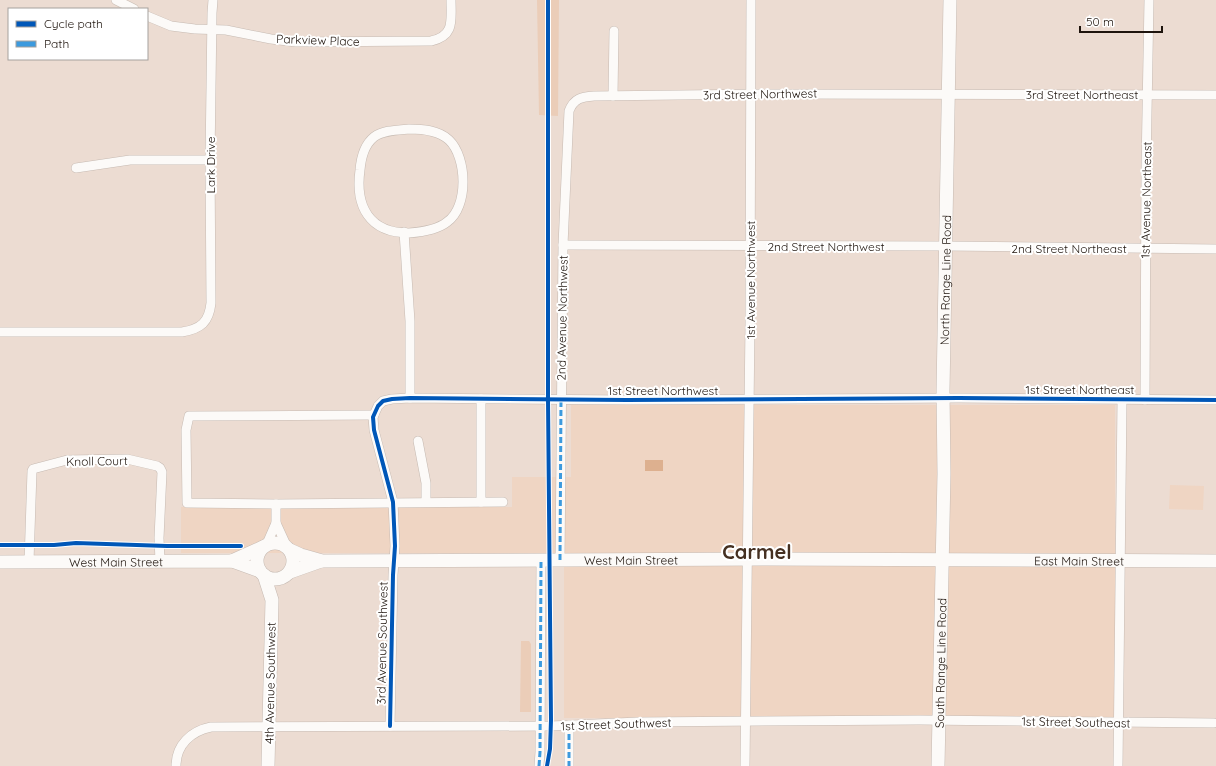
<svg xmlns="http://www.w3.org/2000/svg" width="1216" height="766" font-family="Quicksand,sans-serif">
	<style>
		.built { fill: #efd5c3 }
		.green { fill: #ebcdb8 }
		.water { fill: #ddb08f }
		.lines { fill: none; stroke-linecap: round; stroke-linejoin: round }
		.street-casing { stroke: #c6bab2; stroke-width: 10 }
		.secondary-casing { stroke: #c6bab2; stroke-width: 14 }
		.street { stroke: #fcfaf8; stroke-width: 9 }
		.secondary { stroke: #fcfaf8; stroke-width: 13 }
		.quiet { stroke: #3c9ade; stroke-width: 3; stroke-dasharray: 6 3; stroke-linecap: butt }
		.cycleway-casing { stroke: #fff; stroke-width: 6 }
		.cycleway { stroke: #0057b8; stroke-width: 4 }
		.labels { text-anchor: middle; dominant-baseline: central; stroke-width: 4; stroke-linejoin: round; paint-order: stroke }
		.street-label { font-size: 12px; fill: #1e140d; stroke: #fff }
		.town-label { font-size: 20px; font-weight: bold; fill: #453021; stroke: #fff }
	</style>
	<rect width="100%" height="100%" fill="#ecdcd2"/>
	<g class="built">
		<path d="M571,405h544v313h-551v-165h-383v-46h331v-30h59z"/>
		<path d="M1170,485l34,1 -1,24 -34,-1z"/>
	</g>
	<g class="green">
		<path d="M537,0h22l-1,116 -19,-1z"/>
		<path d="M521,641h8l2,3v68h-11z"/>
	</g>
	<rect class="water" x="645" y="460" width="18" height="11"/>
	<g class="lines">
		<g class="street-casing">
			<g id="street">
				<path d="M116,0l18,9"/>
				<path d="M147,16l24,10 24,3 31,1 45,9 25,3 135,-1c24,-5 20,-21 20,-41"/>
				<path d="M613,96l1,-65"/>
				<path d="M409,129c13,0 29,1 40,11 18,17 20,67 -2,82 -10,8 -25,10 -38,11 -40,0 -54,-27 -49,-63 1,-12 4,-25 14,-33 9,-7 24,-7 35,-8z"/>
				<path d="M76,168l54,-8h80"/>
				<path d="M404,232l6,89v77"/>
				<path d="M563,245l382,1 271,3"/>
				<path d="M0,332h182c19,-3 27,-10 29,-29l-1,-143 2,-147 1,-13"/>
				<path d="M481,399v103"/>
				<path d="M1145,400l1,-231 3,-169"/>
				<path d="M374,415l-185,1 -3,14 1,73 89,1 227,-2"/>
				<path d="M418,441l8,42v19"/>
				<path d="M276,523l11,24"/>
				<path d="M266,546l10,-23v-19"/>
				<path d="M560,560l3,-315 6,-134c5,-13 13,-14 25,-15l172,-2 450,1"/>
				<path d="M29,562l3,-91 1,-2 34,-9 60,-1 30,7 3,2 2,4 -3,66 1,23"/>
				<path d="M569,725v41"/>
				<path d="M390,726l3,-151 2,-29 -2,-44 -19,-72 -1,-13 5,-11 5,-5 9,-2 18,-1 217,2 332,-2 257,2"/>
				<path d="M176,766c0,-21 15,-35 35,-39l340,-1 87,-4 281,-2 295,3"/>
				<path d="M539,766l1,-14 1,-191"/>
				<path d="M745,766l5,-443 1,-323"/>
				<path d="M1118,766l4,-366"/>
			</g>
		</g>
		<g class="secondary-casing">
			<g id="secondary">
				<circle cx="275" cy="561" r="18"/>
				<path id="s1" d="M290,550l11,5 21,6 444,-2 450,2"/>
				<path d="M232,561l31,-14"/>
				<path id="s2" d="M0,562l232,-1 28,10"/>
				<path d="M290,572l31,-11"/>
				<path d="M264,575l8,25 -4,166"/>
				<path id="s3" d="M938,766l6,-292 -1,-83 7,-391"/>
			</g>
		</g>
		<use href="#street" class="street"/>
		<use href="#secondary" class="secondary"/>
		<g class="quiet">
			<path d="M560,560l1,-161"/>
			<path d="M569,725v41"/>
			<path d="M539,766l1,-14 1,-191"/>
		</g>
		<g class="cycleway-casing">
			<g id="cycleway">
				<path d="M0,545h54l22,-2 91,3h74"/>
				<path d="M390,726l3,-151 2,-29 -2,-44 -19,-72 -1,-13 5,-11 5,-5 9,-2 18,-1 217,2 332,-2 257,2"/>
				<path d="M547,766l3,-17 1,-29 -3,-321v-399"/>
			</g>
		</g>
		<use href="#cycleway" class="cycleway"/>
	</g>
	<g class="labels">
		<g class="street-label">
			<text transform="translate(318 40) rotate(2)">Parkview Place</text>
			<text transform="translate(760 94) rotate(-1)">3rd Street Northwest</text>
			<text x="1082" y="94">3rd Street Northeast</text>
			<text transform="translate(210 165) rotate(-90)">Lark Drive</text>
			<text transform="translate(1146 200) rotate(-89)">1st Avenue Northeast</text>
			<text x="826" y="246">2nd Street Northwest</text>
			<text x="1069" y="248">2nd Street Northeast</text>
			<text transform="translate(750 280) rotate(-90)">1st Avenue Northwest</text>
			<text stroke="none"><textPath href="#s3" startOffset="486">North Range Line Road</textPath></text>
			<text transform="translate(562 318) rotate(-89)">2nd Avenue Northwest</text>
			<text x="1080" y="389">1st Street Northeast</text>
			<text x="663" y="390">1st Street Northwest</text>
			<text transform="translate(97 461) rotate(-1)">Knoll Court</text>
			<text stroke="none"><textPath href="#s1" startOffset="343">West Main Street</textPath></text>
			<text stroke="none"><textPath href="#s2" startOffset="116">West Main Street</textPath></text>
			<text stroke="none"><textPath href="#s1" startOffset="791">East Main Street</textPath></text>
			<text transform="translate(382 643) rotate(-89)">3rd Avenue Southwest</text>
			<text stroke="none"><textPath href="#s3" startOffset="103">South Range Line Road</textPath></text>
			<text transform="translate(270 683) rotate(-89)">4th Avenue Southwest</text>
			<text transform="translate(1076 722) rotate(1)">1st Street Southeast</text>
			<text transform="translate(616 724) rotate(-2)">1st Street Southwest</text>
		</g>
		<g class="town-label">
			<text x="757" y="551">Carmel</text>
		</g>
	</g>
	<rect x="8" y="8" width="140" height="52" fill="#ffffff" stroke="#a5a19e"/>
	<rect x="16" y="21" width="20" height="6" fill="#0057b8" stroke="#a5a19e"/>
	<text x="44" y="28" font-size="12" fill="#1e140d">Cycle path</text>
	<rect x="16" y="41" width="20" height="6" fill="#3c9ade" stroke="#a5a19e"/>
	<text x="44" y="48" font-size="12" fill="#1e140d">Path</text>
	<path d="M1080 26v6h82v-6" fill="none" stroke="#1e140d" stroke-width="2"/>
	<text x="1086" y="26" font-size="12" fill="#1e140d" stroke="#ffffff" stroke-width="3" paint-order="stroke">50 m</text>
</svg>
